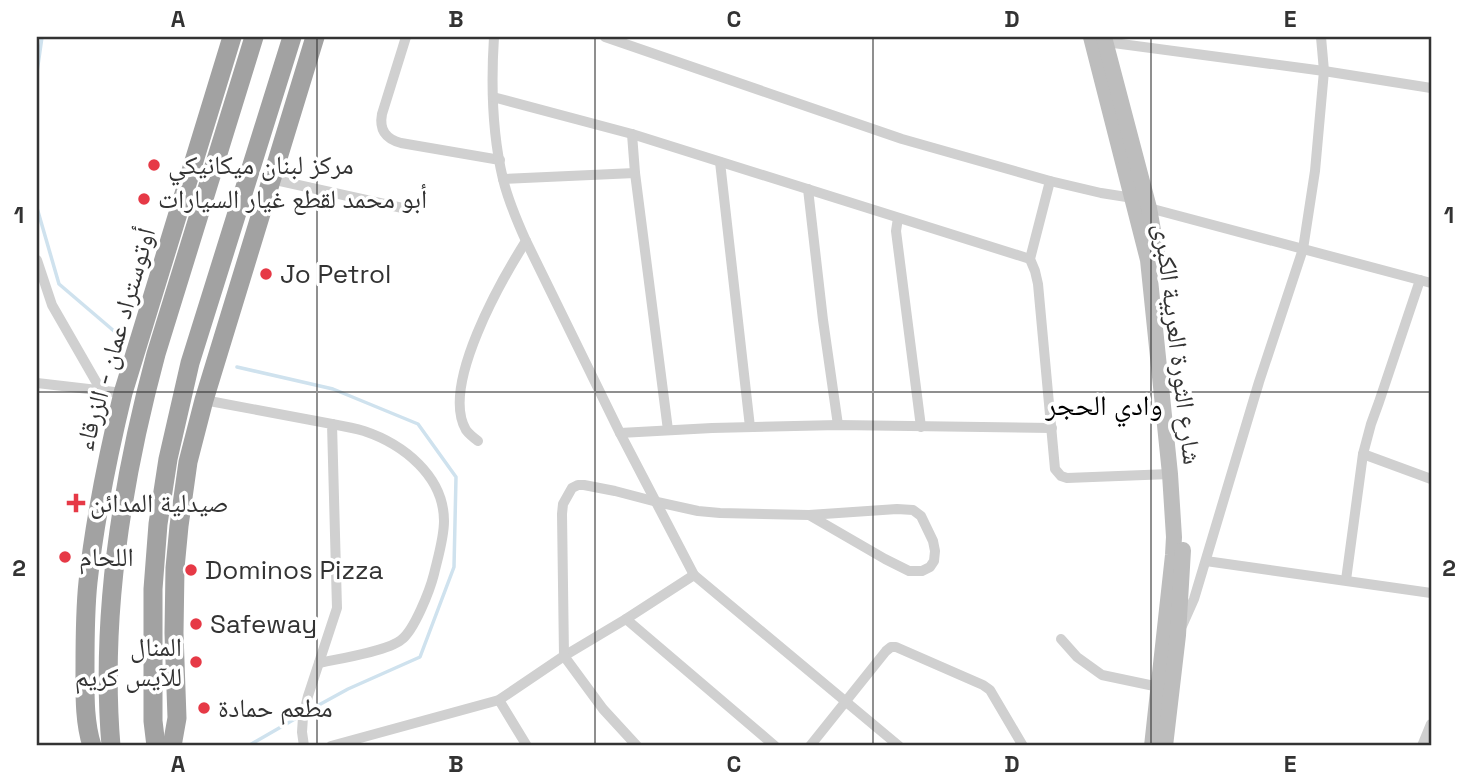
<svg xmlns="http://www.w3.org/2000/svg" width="1468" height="783" font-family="'Space Grotesk','Noto Naskh Arabic',sans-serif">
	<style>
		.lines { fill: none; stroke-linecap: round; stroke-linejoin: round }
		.stream { stroke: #cfe2ee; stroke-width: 3.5 }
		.minor { stroke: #d0d0d0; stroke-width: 10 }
		.secondary { stroke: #bdbdbd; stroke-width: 16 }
		.trunk { stroke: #a2a2a2; stroke-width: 19 }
		.grid { fill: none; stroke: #333; stroke-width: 2; stroke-opacity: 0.55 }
		.poi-dot { fill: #e63946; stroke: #fff; stroke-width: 2.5 }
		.labels { text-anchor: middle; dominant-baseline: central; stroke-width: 7; stroke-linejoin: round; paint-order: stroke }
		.poi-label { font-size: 26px; fill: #333; stroke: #fff; text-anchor: start }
		.street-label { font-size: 26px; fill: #333; stroke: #fff }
		.neighbourhood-label { font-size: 28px; fill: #000; stroke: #fff }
		.neatline { fill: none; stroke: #333; stroke-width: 2.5 }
		.grid-label { font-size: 23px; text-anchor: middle; font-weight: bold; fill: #333 }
	</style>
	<rect width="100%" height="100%" fill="#fff"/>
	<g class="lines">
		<g class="stream">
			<path d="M37,72l5,-35"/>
			<path d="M37,208l22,76 62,53"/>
			<path d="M237,367l96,22 85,35 38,53 -2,90 -34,90 -72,32 -42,23"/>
			<path d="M248,746l52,-30"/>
		</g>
		<g class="minor">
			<path d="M406,37l-24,77c-3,16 4,25 19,29l99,17"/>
			<path d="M494,37c-3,46 -2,96 9,142 5,21 14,42 23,62l94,192 74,142 205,171"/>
			<path d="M605,37l297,102 148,42 51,12 32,5"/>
			<path d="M1106,42l218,29 107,17"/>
			<path d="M493,97l139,37 398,125"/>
			<path d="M632,134l3,39 33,257"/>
			<path d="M720,162l30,265"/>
			<path d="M271,179l136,30"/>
			<path d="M503,179l132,-6"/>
			<path d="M1050,181l-20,78 5,12 3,13 17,185 6,7 6,2 103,-4"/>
			<path d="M808,189l15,131 15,105"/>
			<path d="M1149,208l282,75"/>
			<path d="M898,218l-2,13 25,196"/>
			<path d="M37,260l15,45 50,87"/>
			<path d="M37,383l86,10"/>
			<path d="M204,400l128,24 5,184 -29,88 -5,21 -1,15 2,14"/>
			<path d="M620,433l92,-5 126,-3 214,3"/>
			<path d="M478,441c-4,-3 -9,-7 -12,-11 -26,-44 36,-151 60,-189"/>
			<path d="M1363,454l68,25"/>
			<path d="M1206,561l225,32"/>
			<path d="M1346,580l17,-126 8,-30 8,-22 41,-122"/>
			<path d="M626,619l149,127"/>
			<path d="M1182,626l12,-27 65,-217 44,-133 12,-78 9,-100 -3,-34"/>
			<path d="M1061,639l16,18 25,18 57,12"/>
			<path d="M319,663c19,-4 69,-12 82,-23 13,-9 29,-50 33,-66 4,-17 10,-36 10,-53 0,-45 -41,-77 -80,-90 -10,-3 -21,-5 -32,-7"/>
			<path d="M499,700l28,46"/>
			<path d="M331,746l168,-46 65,-44 62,-37 68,-44"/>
			<path d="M637,746l-34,-37 -39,-53 -2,-142 1,-10 9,-16 6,-3h6l31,6 42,11 41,9 22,2 89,2 88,-6 16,1 8,6 12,25 2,10 -1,10 -4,6 -8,4h-13l-24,-12 -76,-44"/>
			<path d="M810,746l76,-95 5,-4h5l87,38 7,5 33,56"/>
			<path d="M1422,746l9,-22"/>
		</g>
		<g class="secondary">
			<path d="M1091,37l57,223 22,214 4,63 -1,18 -21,191"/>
			<path d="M1104,37l45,171 8,45"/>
			<path d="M1165,746l13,-111 5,-85"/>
		</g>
		<g class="trunk">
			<path d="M92,746c-8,-25 -7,-53 -7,-79 0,-28 0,-57 3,-85 7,-64 20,-127 35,-189l109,-356"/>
			<path d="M111,746c-11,-130 11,-266 45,-392l98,-317"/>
			<path d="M156,746l-3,-25v-132l5,-65 10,-65 22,-96 102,-326"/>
			<path d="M172,746l5,-28 -3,-85 1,-65 4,-42 9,-64 16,-62 111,-363"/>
		</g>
	</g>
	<path class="grid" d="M317,37v709M595,37v709M873,37v709M1151,37v709M37,392h1394"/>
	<g class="poi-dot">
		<circle cx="154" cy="165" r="7"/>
		<circle cx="144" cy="199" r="7"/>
		<circle cx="266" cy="274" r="7"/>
		<path d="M72.5 492.5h7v7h7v7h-7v7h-7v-7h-7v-7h7z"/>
		<circle cx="65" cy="557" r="7"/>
		<circle cx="191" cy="570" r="7"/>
		<circle cx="196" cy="624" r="7"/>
		<circle cx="196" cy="662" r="7"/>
		<circle cx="204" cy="708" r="7"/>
	</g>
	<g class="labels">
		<g class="poi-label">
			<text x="168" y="165">مركز لبنان ميكانيكي</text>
			<text x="158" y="199">أبو محمد لقطع غيار السيارات</text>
			<text x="280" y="274">Jo Petrol</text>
			<text x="90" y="503">صيدلية المدائن</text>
			<text x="79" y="557">اللحام</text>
			<text x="205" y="570">Dominos Pizza</text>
			<text x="210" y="624">Safeway</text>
			<text x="182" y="647" text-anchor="end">المنال<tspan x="182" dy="30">للآيس كريم</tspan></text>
			<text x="218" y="708">مطعم حمادة</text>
		</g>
		<g class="street-label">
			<text transform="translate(115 339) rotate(-74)">أوتوستراد عمان - الزرقاء</text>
			<text transform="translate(1178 344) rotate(83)">شارع الثورة العربية الكبرى</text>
		</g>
		<g class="neighbourhood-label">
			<text x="1104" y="405">وادي الحجر</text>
		</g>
	</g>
	<rect width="1468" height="783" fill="none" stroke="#ffffff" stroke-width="77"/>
	<rect x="38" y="38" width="1392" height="706" class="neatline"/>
	<g class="grid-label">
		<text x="178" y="27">A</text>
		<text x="456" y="27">B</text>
		<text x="734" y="27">C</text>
		<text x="1012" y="27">D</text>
		<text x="1290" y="27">E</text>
		<text x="19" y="223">1</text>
		<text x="1449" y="223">1</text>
		<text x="19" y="576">2</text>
		<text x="1449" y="576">2</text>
		<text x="178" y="772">A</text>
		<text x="456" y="772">B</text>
		<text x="734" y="772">C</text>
		<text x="1012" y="772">D</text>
		<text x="1290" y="772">E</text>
	</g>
</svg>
